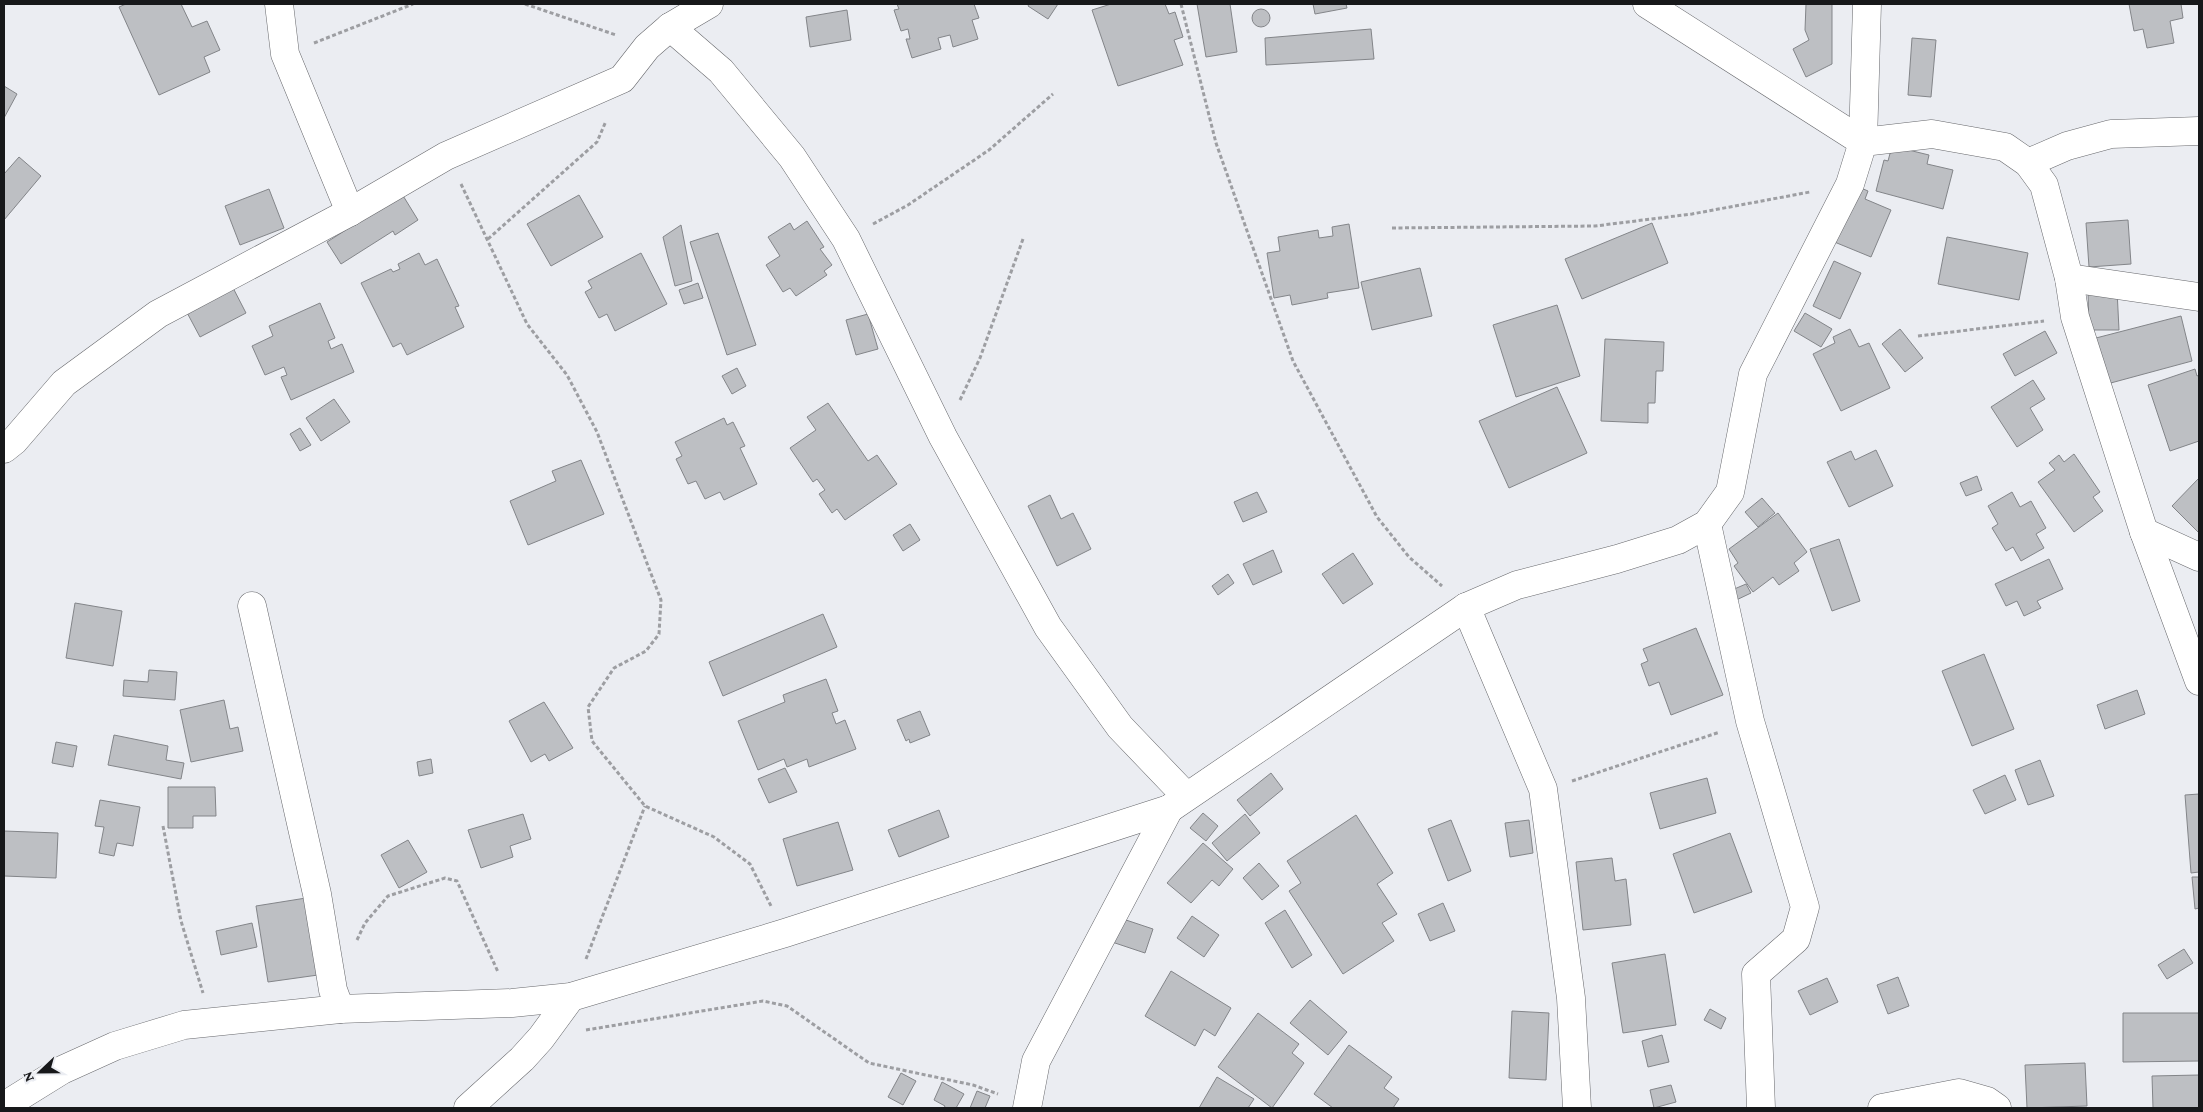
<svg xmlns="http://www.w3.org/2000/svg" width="2203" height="1112" font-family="'Crimson Pro',serif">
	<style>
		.building { fill: #bdbfc3; stroke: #838589 }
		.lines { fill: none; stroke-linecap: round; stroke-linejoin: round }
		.minor-casing { stroke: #67686c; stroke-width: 29 }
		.path { stroke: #9d9ea2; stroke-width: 3; stroke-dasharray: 4 2.5; stroke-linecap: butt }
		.minor { stroke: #fff; stroke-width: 28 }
	</style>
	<rect width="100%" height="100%" fill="#ebedf2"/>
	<g class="building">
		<path d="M126,4h55l11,23 15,-6 13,29 -16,7 6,15 -51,23 -40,-88z"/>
		<path d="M897,4h77l5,14 -7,2 6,19 -25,8 -3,-12 -12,3 3,11 -29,9 -6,-19h4l-2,-10 -7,2 -7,-21 5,-1z"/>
		<path d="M1029,4h29l-10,15 -20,-13z"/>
		<path d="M1111,4h54l4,10 6,-2 8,25 -9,3 9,25 -65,21 -26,-76z"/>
		<path d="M1197,4h33l7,48 -31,5z"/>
		<path d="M1313,4h33l1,4 -32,6z"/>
		<path d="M1806,4h26v60l-26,13 -13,-28 16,-9 -4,-10z"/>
		<path d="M2129,4h52l2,14 -13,3 4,22 -27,5 -4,-19 -9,2z"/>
		<circle cx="1261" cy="18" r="9"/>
		<path d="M847,10l4,30 -41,7 -4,-30z"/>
		<path d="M1371,29l3,30 -108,6 -1,-27z"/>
		<path d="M1912,38l24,2 -5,57 -23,-2z"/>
		<path d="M4,86l13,8 -13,24z"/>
		<path d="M1892,146l37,9 -2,9 26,6 -10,39 -67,-18 8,-31 4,1z"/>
		<path d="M19,157l22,19 -37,44v-46z"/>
		<path d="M1854,185l14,6 -3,8 26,11 -20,47 -39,-16z"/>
		<path d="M269,189l15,39 -44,17 -15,-39z"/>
		<path d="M402,194l16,26 -23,15 -2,-4 -52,33 -14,-22z"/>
		<path d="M579,195l24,42 -52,29 -24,-42z"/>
		<path d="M2128,220l3,44 -42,3 -3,-44z"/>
		<path d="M807,221l17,26 -4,2 12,16 -8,6 3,4 -31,21 -6,-8 -7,4 -17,-27 14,-9 -12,-19 22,-14 4,7z"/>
		<path d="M1652,223l16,40 -86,36 -17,-40z"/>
		<path d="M1349,224l10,64 -32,5 1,5 -36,7 -2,-10 -16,3 -7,-45 13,-2 -2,-14 40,-7 1,8 14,-2 -1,-9z"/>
		<path d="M681,225l11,56 -17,5 -12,-49z"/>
		<path d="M718,233l38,112 -29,10 -37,-113z"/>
		<path d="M1947,237l81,16 -9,47 -81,-16z"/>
		<path d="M419,253l6,12 12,-6 22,47 -4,1 9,20 -57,28 -6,-12 -8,4 -32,-64 30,-14 2,3 7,-3 -2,-5z"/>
		<path d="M641,253l26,51 -52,27 -8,-17 -8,4 -14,-26 7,-4 -4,-7z"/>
		<path d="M1834,261l27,12 -21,46 -27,-13z"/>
		<path d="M1420,268l12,48 -60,14 -11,-48z"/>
		<path d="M230,282l16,31 -46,24 -16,-30z"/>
		<path d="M698,283l5,15 -19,6 -5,-14z"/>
		<path d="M2117,290l2,40h-30l-1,-39z"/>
		<path d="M320,303l15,35 -7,3 3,8 11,-5 12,28 -63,28 -10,-23 6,-2 -3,-8 -19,8 -13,-29 21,-10 -4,-10z"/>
		<path d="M1557,305l23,71 -64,21 -23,-72z"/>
		<path d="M1805,313l27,16 -11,18 -27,-16z"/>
		<path d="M868,314l10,35 -22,6 -10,-35z"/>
		<path d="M2181,316l11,45 -85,23 -11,-46z"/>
		<path d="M1850,329l9,18 10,-4 21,45 -49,23 -28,-57 22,-11 -2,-6z"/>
		<path d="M1900,329l23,29 -18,14 -23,-28z"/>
		<path d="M2045,331l12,22 -42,23 -12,-22z"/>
		<path d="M1605,339l59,3 -1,29h-7l-1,32h-7v20l-47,-2z"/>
		<path d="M737,368l9,18 -14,8 -10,-18z"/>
		<path d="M2195,369l2,7 2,-1v66l-29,10 -22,-66z"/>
		<path d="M2033,380l12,19 -15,9 13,22 -26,17 -26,-40z"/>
		<path d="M1557,387l30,66 -78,35 -30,-67z"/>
		<path d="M334,399l16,23 -29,19 -15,-23z"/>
		<path d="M828,403l40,58 9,-6 20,29 -52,36 -8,-11 -5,4 -13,-19 6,-4 -8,-11 -4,3 -23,-34 26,-18 -9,-13z"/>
		<path d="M724,418l3,7 6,-3 12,24 -5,2 17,36 -33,16 -4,-8 -15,7 -9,-18 -8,3 -12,-25 6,-3 -7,-14z"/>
		<path d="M300,428l11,17 -11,6 -10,-17z"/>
		<path d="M1876,450l17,36 -44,21 -22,-45 24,-11 4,9z"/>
		<path d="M2074,454l26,38 -7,5 10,14 -29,21 -36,-50 17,-12 -6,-7 10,-8 5,7z"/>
		<path d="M581,460l23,54 -76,31 -18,-44 46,-20 -4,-10z"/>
		<path d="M1977,476l5,14 -16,6 -6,-13z"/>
		<path d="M2199,478v55l-27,-27z"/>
		<path d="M1257,492l10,20 -24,10 -9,-20z"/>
		<path d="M2012,492l8,15 11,-6 15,27 -10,6 8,14 -23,13 -8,-14 -7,4 -14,-23 6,-4 -10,-18z"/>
		<path d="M1050,495l11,24 12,-6 18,36 -34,17 -29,-60z"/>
		<path d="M1762,498l13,15 -17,14 -13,-15z"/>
		<path d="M1778,513l29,39 -13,11 5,8 -20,14 -6,-8 -20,15 -19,-26 4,-3 -9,-14z"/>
		<path d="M910,524l10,16 -17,11 -10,-16z"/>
		<path d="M1839,539l21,62 -28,10 -22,-62z"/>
		<path d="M1273,550l9,22 -29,13 -10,-21z"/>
		<path d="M1353,553l20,31 -30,20 -21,-30z"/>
		<path d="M2049,559l14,30 -26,12 4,7 -17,8 -7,-15 -11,5 -11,-22z"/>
		<path d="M1228,574l6,9 -16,12 -6,-9z"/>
		<path d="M1746,584l5,9 -21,10 -5,-10z"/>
		<path d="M75,603l47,8 -9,55 -47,-8z"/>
		<path d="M823,614l14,33 -114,49 -14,-34z"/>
		<path d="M1696,628l27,67 -52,20 -12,-33 -10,4 -8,-22 7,-3 -5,-12z"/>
		<path d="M1984,654l30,75 -42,17 -30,-75z"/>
		<path d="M149,670l28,2 -2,28 -52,-4 1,-16 24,2z"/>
		<path d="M826,679l12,32 -6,2 4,11 9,-4 11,29 -47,18 -2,-8 -20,8 -3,-8 -26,11 -20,-49 47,-19 -2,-7z"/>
		<path d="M2137,690l8,24 -40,15 -8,-24z"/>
		<path d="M224,700l6,29 8,-2 5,24 -52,11 -11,-52z"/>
		<path d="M544,702l29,46 -24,13 -4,-7 -14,8 -22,-41z"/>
		<path d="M920,711l10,24 -20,8 -1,-4 -3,2 -9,-21z"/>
		<path d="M114,735l54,11 -2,14 18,3 -3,16 -73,-14z"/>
		<path d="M56,742l21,4 -4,21 -21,-4z"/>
		<path d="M431,759l2,14 -14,3 -2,-14z"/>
		<path d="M2040,760l14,36 -26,9 -13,-35z"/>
		<path d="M785,768l12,24 -28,11 -11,-24z"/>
		<path d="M1271,773l12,16 -33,27 -13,-16z"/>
		<path d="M2005,775l11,25 -31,14 -12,-24z"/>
		<path d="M1707,778l9,35 -56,16 -10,-36z"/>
		<path d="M168,787h47l1,29h-23v12h-25z"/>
		<path d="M2199,794v78l-8,1 -6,-78z"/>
		<path d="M100,800l40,7 -7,39 -16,-3 -3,13 -15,-3 5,-26 -9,-1z"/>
		<path d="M939,810l10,27 -50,20 -11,-27z"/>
		<path d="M1203,813l15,13 -12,15 -16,-13z"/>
		<path d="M523,814l8,25 -21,7 3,11 -32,11 -13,-38z"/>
		<path d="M1245,814l15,19 -33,28 -15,-18z"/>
		<path d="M1356,815l37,58 -16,11 20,30 -15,9 12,18 -51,33 -54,-83 12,-8 -14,-22z"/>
		<path d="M1451,820l20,51 -23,10 -20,-52z"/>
		<path d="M1529,820l4,33 -23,4 -5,-34z"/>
		<path d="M838,822l15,48 -56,16 -14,-47z"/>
		<path d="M4,831l54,2 -2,45 -52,-2z"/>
		<path d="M1730,833l22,59 -58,21 -21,-59z"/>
		<path d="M408,840l19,32 -28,16 -18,-33z"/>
		<path d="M1203,843l30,26 -14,17 -7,-6 -21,23 -24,-20z"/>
		<path d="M1612,858l3,23 11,-2 5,46 -48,5 -7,-68z"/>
		<path d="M1259,863l20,23 -17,14 -19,-22z"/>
		<path d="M2192,877h7v31l-4,1z"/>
		<path d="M306,898l12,77 -50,7 -12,-76z"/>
		<path d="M1443,903l12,28 -25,10 -12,-27z"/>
		<path d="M1285,910l27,45 -20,13 -27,-45z"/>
		<path d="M1192,916l27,19 -15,22 -27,-19z"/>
		<path d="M1120,918l33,11 -8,24 -33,-11z"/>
		<path d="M252,923l5,24 -36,8 -5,-24z"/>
		<path d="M2184,949l9,14 -26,16 -9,-14z"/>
		<path d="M1665,954l11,71 -53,8 -11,-70z"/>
		<path d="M1171,971l60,37 -16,28 -11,-7 -9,17 -50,-30z"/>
		<path d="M1898,977l11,29 -21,8 -11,-29z"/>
		<path d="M1827,978l11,24 -28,13 -12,-24z"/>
		<path d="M1310,1000l37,32 -19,23 -38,-32z"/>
		<path d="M1710,1009l16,9 -5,11 -17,-9z"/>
		<path d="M1512,1011l37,2 -3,67 -37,-2z"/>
		<path d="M1258,1013l41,31 -7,9 12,10 -32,45 -54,-41z"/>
		<path d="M2123,1013h76v48l-76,1z"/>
		<path d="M1662,1035l7,27 -21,5 -6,-26z"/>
		<path d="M1349,1045l43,32 -8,11 15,11 -6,9h-60l-19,-14z"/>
		<path d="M2085,1063l2,43 -60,2 -2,-43z"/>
		<path d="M901,1073l15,8 -13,24 -15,-8z"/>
		<path d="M2199,1075v33h-46l-1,-32z"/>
		<path d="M1217,1077l37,22 -6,9h-49z"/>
		<path d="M942,1082l22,12 -8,14h-12l1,-2 -11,-6z"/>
		<path d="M1671,1085l5,17 -22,6 -4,-18z"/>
		<path d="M977,1091l13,5 -5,12h-15z"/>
	</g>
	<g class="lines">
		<g class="minor-casing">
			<g id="minor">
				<path d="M279,4l6,50 65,158"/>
				<path d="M1647,4l216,138 69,-8 73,13 23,16 16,22 25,93 6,39 69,215 55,149"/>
				<path d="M670,27l51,44 71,86 54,82 97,198 105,190 72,100 66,69"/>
				<path d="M2028,163l39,-17 44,-12 88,-3"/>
				<path d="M2069,278l130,19"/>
				<path d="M4,449l10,-8 50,-58 94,-69 192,-102 96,-56 176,-77 25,-32 23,-20 39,-23"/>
				<path d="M1707,524l43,197 55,186 -9,32 -40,35 5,134"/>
				<path d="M2144,532l55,25"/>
				<path d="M252,606l65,288 16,96 7,19"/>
				<path d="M1466,607l77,182 28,209 6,110"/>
				<path d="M4,1106l58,-36 53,-24 69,-21 156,-16 172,-6 59,-6 214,-64 384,-124 297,-202 51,-22 100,-26 61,-19 29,-16 23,-32 23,-118 97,-190 13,-42 4,-138"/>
				<path d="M468,1108l54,-49 19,-21 30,-41"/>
				<path d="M1027,1108l9,-47 133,-252"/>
				<path d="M1882,1108l77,-15 28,8 10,7"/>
			</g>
		</g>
		<g class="path">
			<path d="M525,4l91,31"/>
			<path d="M1181,4l35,139 77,218 84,156 32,40 33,29"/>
			<path d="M314,43l99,-39"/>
			<path d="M461,184l66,140 40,51 30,57 64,168 -2,34 -13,17 -32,17 -26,39 4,34 53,65 69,31 36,27 21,42"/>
			<path d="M873,224l35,-19 81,-55 64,-56"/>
			<path d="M1392,228l203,-2 97,-12 118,-22"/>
			<path d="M488,239l109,-97 9,-21"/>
			<path d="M1918,336l126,-15"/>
			<path d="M960,400l20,-42 43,-119"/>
			<path d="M1572,781l148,-49"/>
			<path d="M163,826l18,95 22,72"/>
			<path d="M357,940l8,-17 23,-27 57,-18 12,3 41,91"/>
			<path d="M586,959l59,-153"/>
			<path d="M586,1030l177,-29 24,5 82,57 104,22 25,9"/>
		</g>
		<use href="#minor" class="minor"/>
	</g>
	<rect width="2203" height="1112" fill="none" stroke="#17181a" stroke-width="10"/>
	<g transform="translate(40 1072) rotate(248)" stroke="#ebedf2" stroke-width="4" paint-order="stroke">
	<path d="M0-4L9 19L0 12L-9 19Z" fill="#17181a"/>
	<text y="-8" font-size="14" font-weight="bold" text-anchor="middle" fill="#17181a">N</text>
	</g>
</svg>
